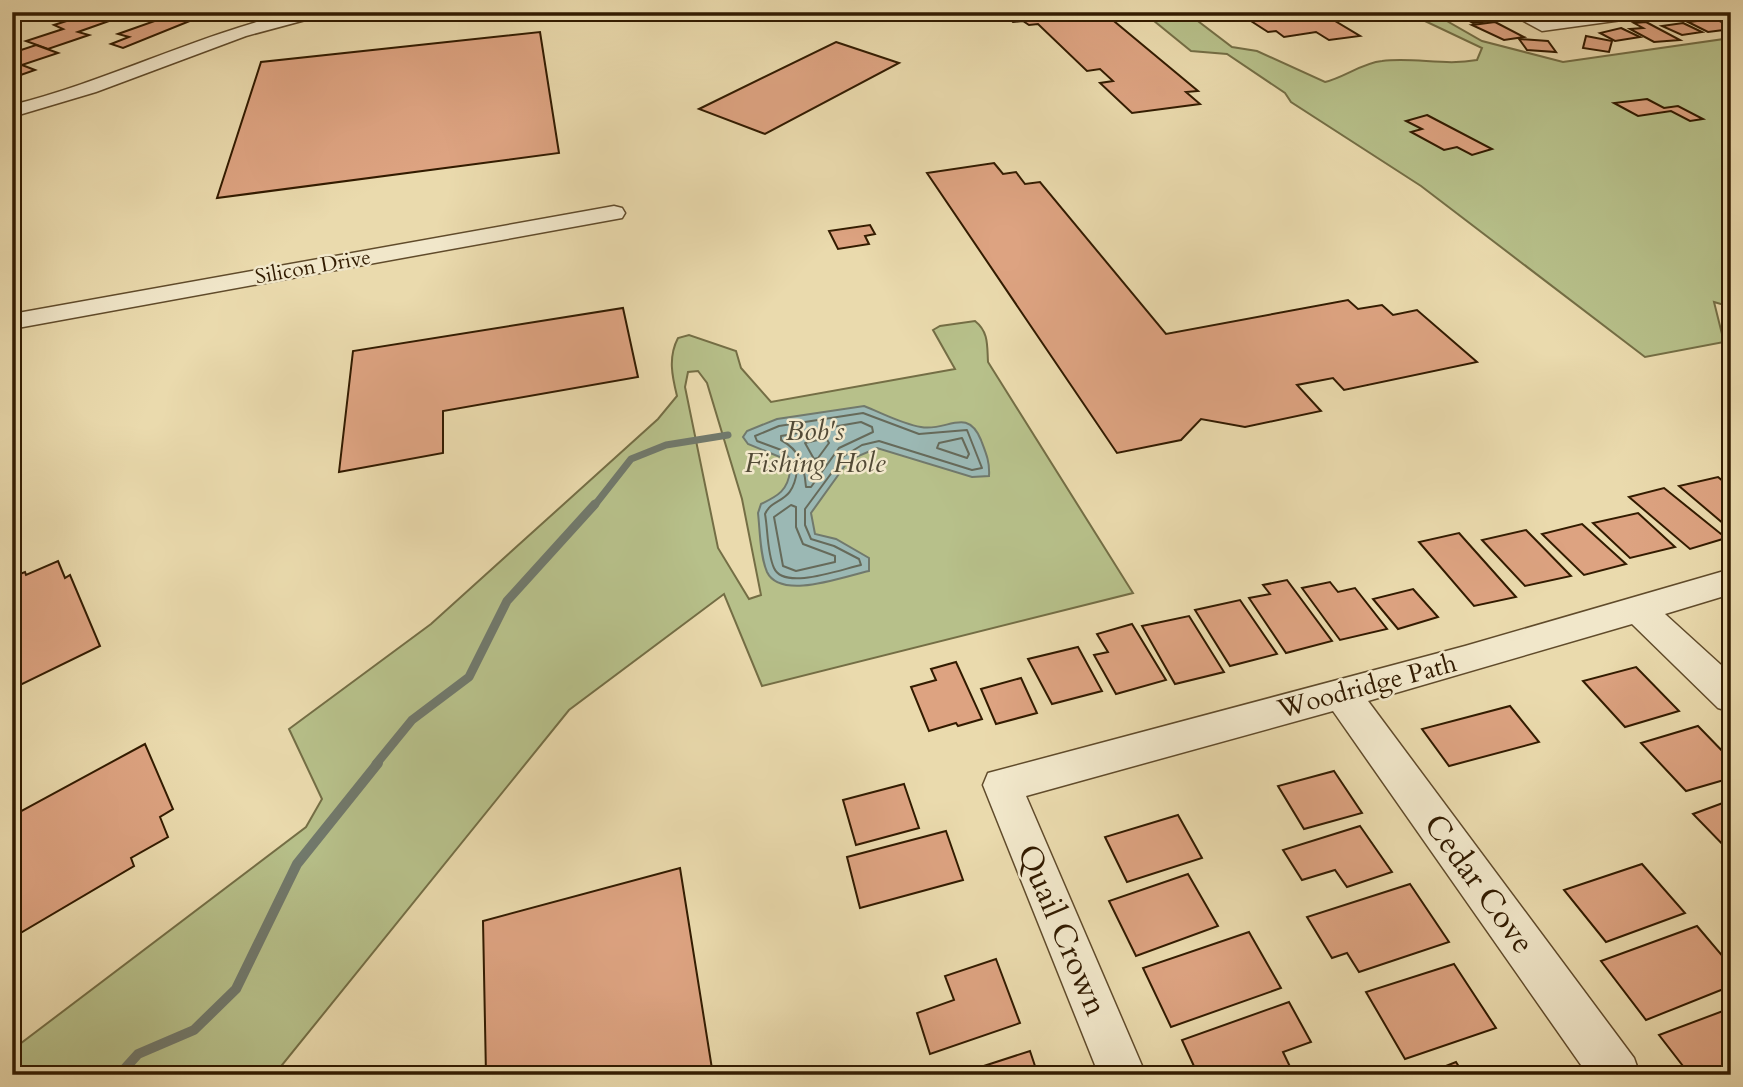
<svg xmlns="http://www.w3.org/2000/svg" width="1743" height="1087" font-family="Cardo,serif">
	<style>
		.green { fill: #b7c08a; stroke: #746e45; stroke-width: 2; fill-rule: evenodd }
		.water { fill: #9bb8b4; stroke: #71796c; stroke-width: 2 }
		.lines { fill: none; stroke-linecap: round; stroke-linejoin: round }
		.shore { stroke: #666a5a; stroke-width: 2 }
		.stream-far2 { stroke: #71796c; stroke-width: 7 }
		.stream-far1 { stroke: #71796c; stroke-width: 9 }
		.stream { stroke: #71796c; stroke-width: 10 }
		.building { fill: #dda381; stroke: #321b00; stroke-width: 2 }
		.minor-casing { stroke: #604b2b; stroke-width: 3 }
		.minor { fill: #f1e7ca; fill-rule: evenodd }
		.labels { text-anchor: middle; dominant-baseline: central; stroke-width: 5; stroke-linejoin: round; paint-order: stroke }
		.far-street-label { font-size: 21px; fill: #321b00; stroke: #f1e7ca }
		.street-label { font-size: 26px; fill: #321b00; stroke: #f1e7ca }
		.water-label { font-size: 28px; font-style: italic; fill: #524a36; stroke: #f1e7ca }
		.near-street-label { font-size: 32px; fill: #321b00; stroke: #f1e7ca }
	</style>
	<rect width="100%" height="100%" fill="#eadaad"/>
	<filter id="stains"><feTurbulence type="fractalNoise" baseFrequency=".00286" numOctaves="4"/><feColorMatrix values="0 0 0 0 .2 0 0 0 0 .09 0 0 0 0 .02 0 0 0 .5 -.17"/></filter>
	<radialGradient id="worn" r=".72"><stop offset=".6" stop-color="#630" stop-opacity="0"/><stop offset="1" stop-color="#630" stop-opacity=".3"/></radialGradient>
	<g class="green">
		<path d="M1143,12h43l46,35 25,4 68,31c20,-5 37,-19 57,-21 32,-4 63,5 95,-1l5,-12 -76,-36h25l51,29 81,21 168,-24v269l-17,-5 10,40 -79,15 -224,-171 -130,-84 -6,-9 -58,-39 -36,-3z"/>
		<path d="M975,321c14,11 12,25 13,41l145,231 -371,93 -38,-92 -155,116 -295,365h-262v-25l294,-223 16,-28 -33,-70 142,-105 227,-205 19,-23c-5,-20 -9,-39 1,-58l11,-3 47,16 5,17 30,34 184,-33 -22,-39 7,-4zM698,371l9,12 35,116 19,96 -12,4 -31,-51 -33,-161 3,-15z"/>
	</g>
	<path class="water" d="M864,406c18,7 38,18 57,21 26,5 46,-21 60,13 5,13 9,22 8,36l-17,1 -95,-29 -28,12 -38,53 4,21 21,5 33,19v13c-24,5 -88,30 -102,1 -7,-16 -7,-41 -9,-59l3,-9c17,-8 27,-14 29,-33l-10,-14 -32,-13 -5,-7 4,-6 30,-12z"/>
	<g class="lines">
		<g class="shore">
			<path d="M863,413l56,21 48,-4 15,38 -10,2 -93,-29 -17,4 -18,11 -39,53v16l6,14 23,7 25,13 2,6c-19,4 -77,26 -87,3 -7,-15 -6,-38 -9,-54 8,-18 28,-9 32,-44l-13,-19 -27,-10 -2,-5 24,-10z"/>
			<path d="M861,422l11,5 1,5 -34,16 -28,39h-5c-2,-22 -5,-36 -25,-47v-4z"/>
			<path d="M826,438l3,5 -11,15 -4,1 -9,-16z"/>
			<path d="M962,438l7,16 -2,4 -30,-10 2,-5z"/>
			<path d="M791,505l5,2v20l7,17 32,12v6l-39,9 -13,-5 -9,-49z"/>
		</g>
		<path class="stream-far2" d="M594,506l37,-47 35,-14 62,-10"/>
		<path class="stream-far1" d="M376,764l36,-44 57,-43 38,-76 88,-97"/>
		<path class="stream" d="M119,1075l19,-21 56,-24 42,-41 61,-125 81,-101"/>
	</g>
	<g class="building">
		<path d="M84,12h29l-12,4 11,4 -34,12 11,3 -41,14 -22,-8 37,-12 -9,-4 35,-11z"/>
		<path d="M169,12h43l-89,36 -12,-4 18,-7 -11,-3 34,-12 -5,-2z"/>
		<path d="M984,12h119l95,79 -12,1 14,12 -68,9 -32,-30 13,-2 -13,-12 -13,2 -49,-47 -9,1 -6,-4 -10,1 -5,-5z"/>
		<path d="M1237,12h83l40,24 -31,4 -13,-8 -32,5 -8,-6 -8,1z"/>
		<path d="M1476,12l15,9 -18,2 -18,-10z"/>
		<path d="M1715,19l16,7v3l-23,3 -20,-10z"/>
		<path d="M1495,22l29,15 -20,3 -32,-15z"/>
		<path d="M1646,22l34,18 -26,2 -24,-13 13,-1 -9,-5z"/>
		<path d="M1683,23l19,9 -20,3 -20,-9z"/>
		<path d="M1621,28l19,9 -25,4 -15,-8z"/>
		<path d="M540,32l19,121 -342,45 44,-136z"/>
		<path d="M1586,36l26,5 -3,11 -26,-4z"/>
		<path d="M1519,39l29,2 8,11 -29,-2z"/>
		<path d="M836,42l63,21 -134,71 -66,-25z"/>
		<path d="M36,45l22,8 -36,12 -10,-3v-9z"/>
		<path d="M12,62l10,3 13,5 -23,8z"/>
		<path d="M1647,99l17,9 14,-2 25,13 -13,2 -19,-10 -33,5 -24,-13z"/>
		<path d="M1427,115l65,34 -20,6 -15,-8 -13,3 -33,-18 11,-3 -16,-8z"/>
		<path d="M994,163l9,11 13,-2 9,12 15,-2 126,152 182,-34 10,9 24,-4 11,10 24,-5 60,52 -133,28 -11,-12 -36,7 24,26 -76,16 -44,-8 -20,21 -64,13 -190,-280z"/>
		<path d="M870,225l5,9 -10,2 4,8 -31,5 -9,-18z"/>
		<path d="M623,308l15,69 -195,34v42l-104,19 14,-121z"/>
		<path d="M1718,477l13,11v42l-52,-44z"/>
		<path d="M1664,488l62,50 -36,11 -61,-52z"/>
		<path d="M1638,513l37,34 -45,11 -37,-35z"/>
		<path d="M1582,524l44,40 -42,11 -42,-41z"/>
		<path d="M1526,530l45,46 -46,10 -43,-46z"/>
		<path d="M1459,533l57,64 -42,9 -55,-64z"/>
		<path d="M58,561l7,17 5,-3 30,71 -88,43v-112l13,-5 1,3z"/>
		<path d="M1287,580l45,61 -46,12 -37,-55 21,-4 -7,-9z"/>
		<path d="M1330,582l8,10 17,-4 32,41 -47,11 -38,-52z"/>
		<path d="M1413,589l25,28 -40,12 -25,-30z"/>
		<path d="M1240,600l37,54 -47,12 -35,-56z"/>
		<path d="M1189,616l35,56 -49,12 -33,-58z"/>
		<path d="M1132,624l34,56 -50,14 -22,-39 14,-3 -11,-18z"/>
		<path d="M1078,647l24,44 -50,13 -24,-45z"/>
		<path d="M956,662l26,57 -24,7 -2,-3 -27,8 -18,-44 25,-7 -5,-11z"/>
		<path d="M1636,667l43,44 -54,16 -42,-46z"/>
		<path d="M1021,678l16,35 -41,11 -15,-35z"/>
		<path d="M1510,706l29,36 -90,24 -27,-37z"/>
		<path d="M1698,726l33,34v18l-45,13 -45,-48z"/>
		<path d="M145,744l28,65 -13,8 8,20 -37,21 3,8 -122,72v-122z"/>
		<path d="M1334,771l28,42 -58,16 -26,-43z"/>
		<path d="M904,784l15,44 -63,17 -13,-45z"/>
		<path d="M1731,800v53l-38,-39z"/>
		<path d="M1178,815l24,43 -75,24 -22,-45z"/>
		<path d="M1360,826l32,46 -45,15 -12,-17 -33,10 -19,-30z"/>
		<path d="M946,831l17,49 -103,28 -13,-51z"/>
		<path d="M1642,864l43,49 -79,29 -42,-52z"/>
		<path d="M680,868l33,207h-227l-3,-154z"/>
		<path d="M1188,874l30,52 -82,30 -27,-55z"/>
		<path d="M1410,884l39,58 -90,30 -12,-19 -15,5 -25,-41z"/>
		<path d="M1697,926l34,40v20l-85,34 -45,-59z"/>
		<path d="M1249,932l32,56 -110,39 -28,-59z"/>
		<path d="M996,959l24,64 -90,31 -13,-41 37,-13 -9,-24z"/>
		<path d="M1454,964l42,64 -91,31 -39,-67z"/>
		<path d="M1289,1002l22,40 -28,10 11,23h-96l-16,-35z"/>
		<path d="M1731,1008v67h-41l-31,-40z"/>
		<path d="M1030,1051l8,24h-82z"/>
		<path d="M1456,1062l8,13h-41z"/>
	</g>
	<g class="lines">
		<g class="minor-casing">
			<g id="minor">
				<path d="M295,12h31l-2,3 -78,21 -150,56 -84,25v-12c97,-24 186,-71 283,-93z"/>
				<path d="M1507,12h21l16,9 63,-9h45l-8,5 -102,14z"/>
				<path d="M614,206l8,2 3,5 -3,5 -610,111v-15z"/>
				<path d="M1731,569v25l-66,20 66,60v38l-13,-4 -86,-84 -264,77 266,357 6,17h-52l-255,-364 -307,85 120,279h-47l-116,-290 5,-12 477,-127z"/>
			</g>
		</g>
		<use href="#minor" class="minor"/>
	</g>
	<g class="labels">
		<g class="far-street-label">
			<text transform="translate(313 267) rotate(-10)">Silicon Drive</text>
		</g>
		<g class="street-label">
			<text transform="translate(1367 686) rotate(-15)">Woodridge Path</text>
		</g>
		<g class="water-label">
			<text x="815" y="431">Bob's<tspan x="815" dy="32">Fishing Hole</tspan></text>
		</g>
		<g class="near-street-label">
			<text transform="translate(1479 884) rotate(54)">Cedar Cove</text>
			<text transform="translate(1062 930) rotate(67)">Quail Crown</text>
		</g>
	</g>
	<rect width="1743" height="1087" fill="none" stroke="#eadaad" stroke-width="42"/>
	<rect x="14" y="14" width="1715" height="1059" fill="none" stroke="#321b00" stroke-width="3.5"/>
	<rect x="21" y="21" width="1701" height="1045" fill="none" stroke="#321b00" stroke-width="2"/>
	<rect width="100%" height="100%" filter="url(#stains)"/>
	<rect width="100%" height="100%" fill="url(#worn)"/>
</svg>
